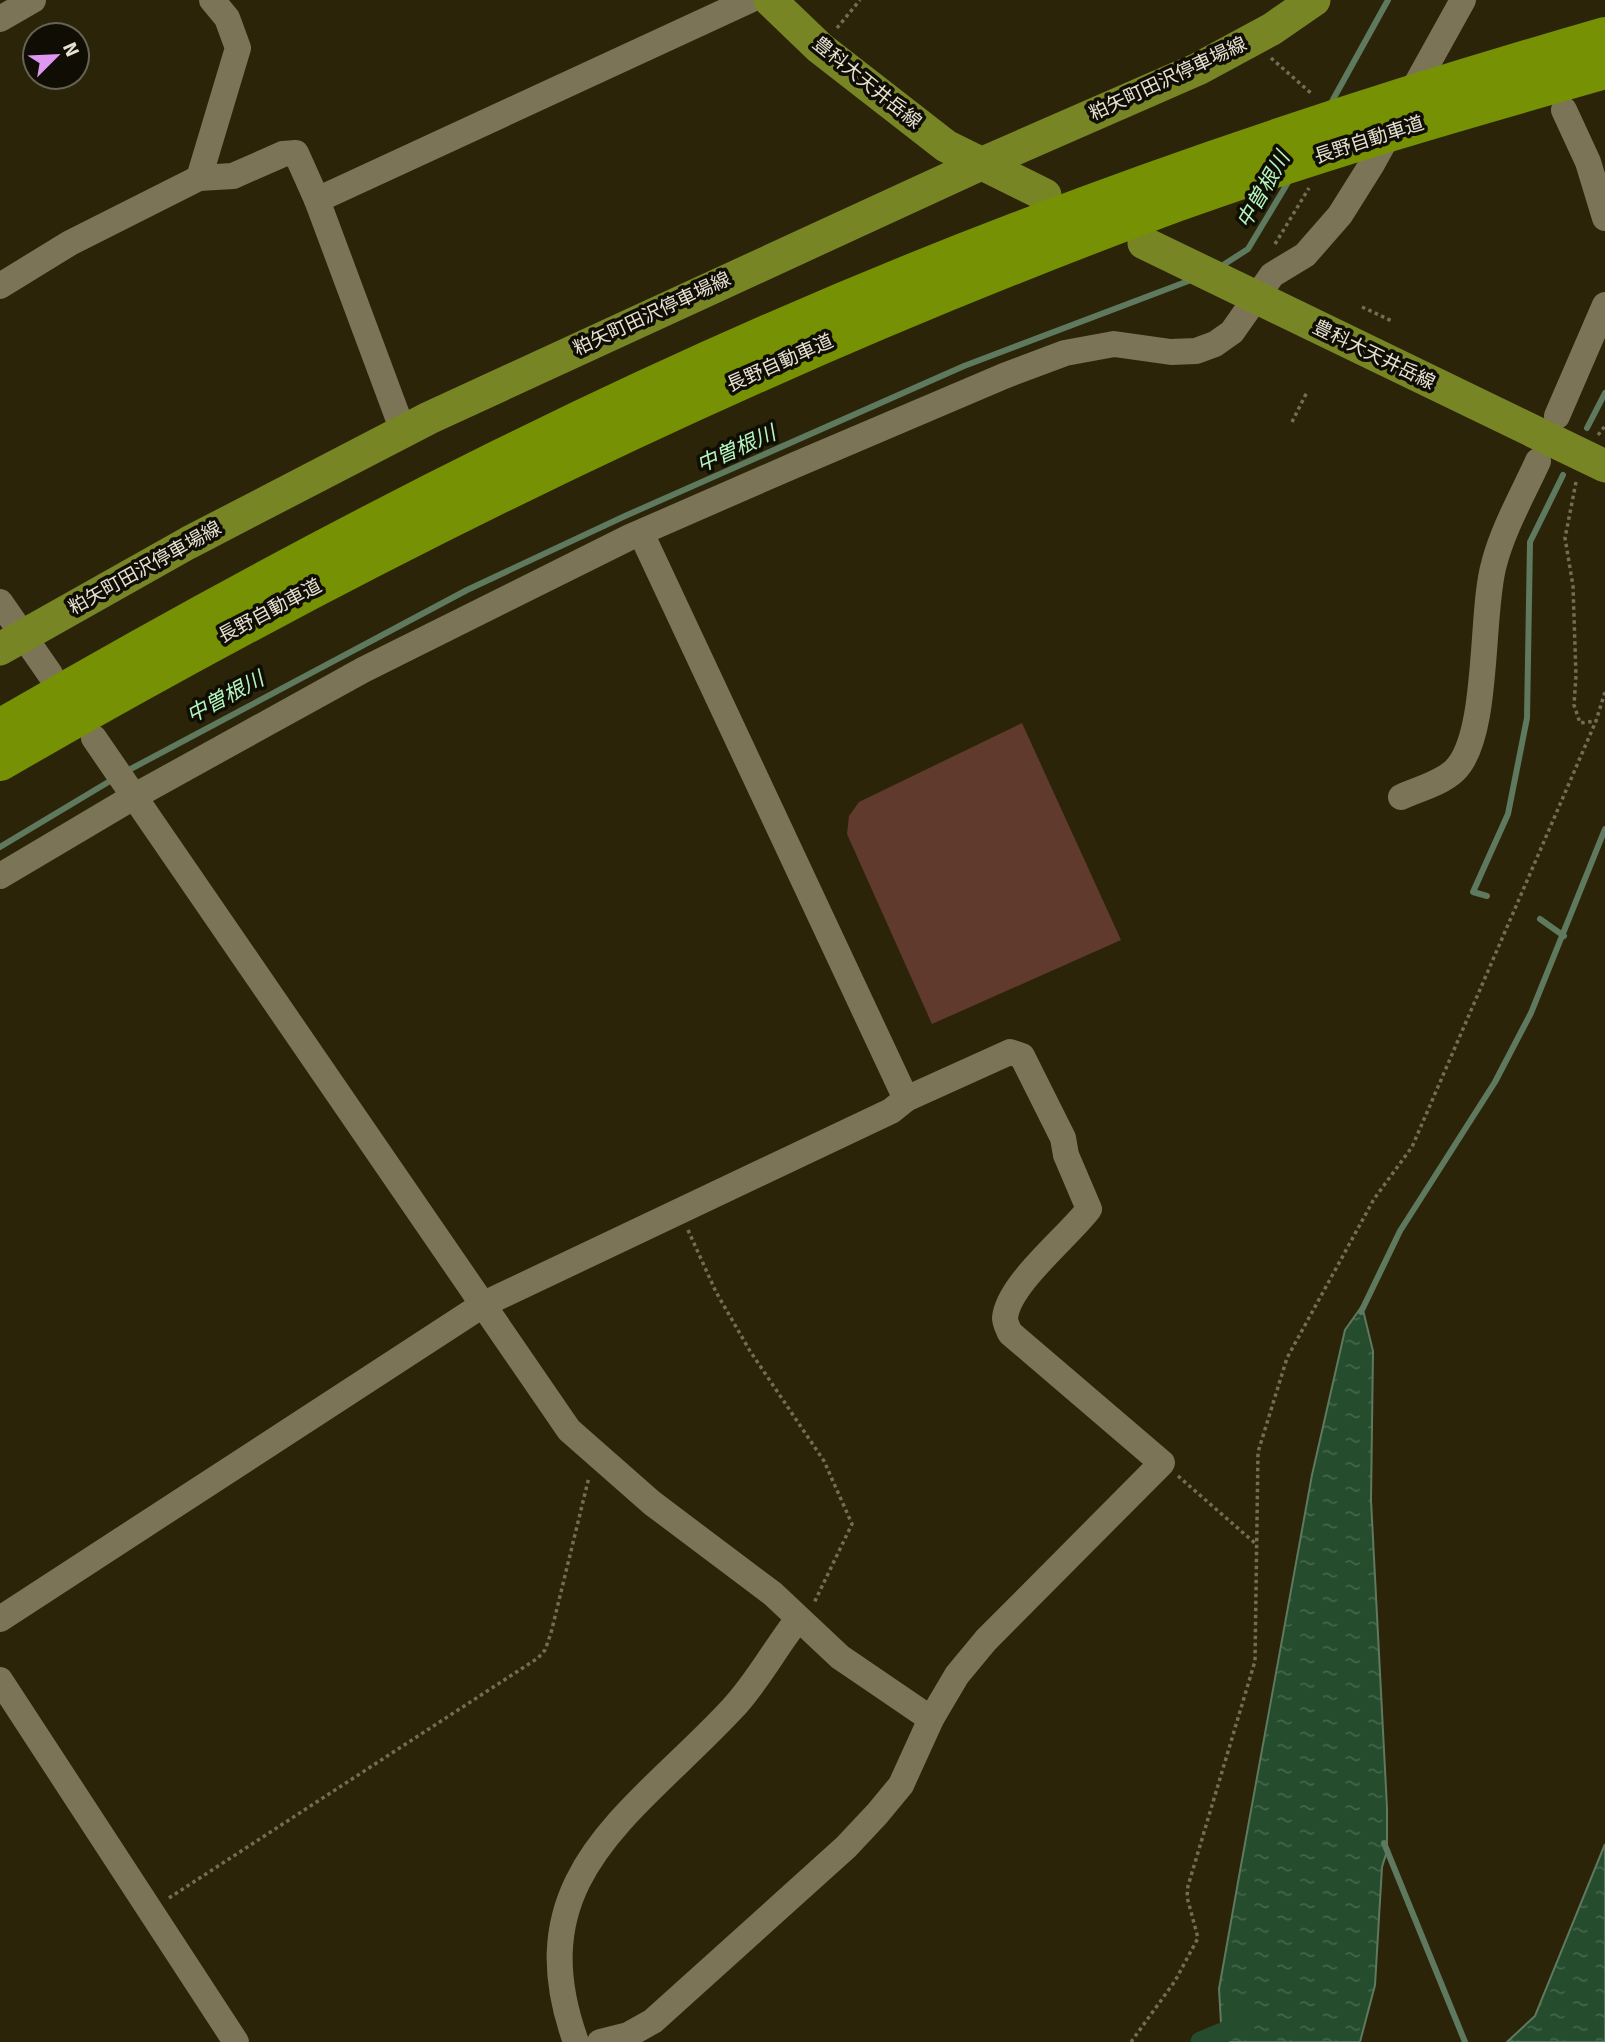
<svg xmlns="http://www.w3.org/2000/svg" width="1605" height="2042" font-family="Signika,'Noto Sans JP',sans-serif">
	<style>
		.park { fill: #5f3a2d }
		.water { fill: url(#water-ripples); stroke: #5e795e; stroke-width: 2 }
		.lines { fill: none; stroke-linecap: round; stroke-linejoin: round }
		.stream { stroke: #5e795e; stroke-width: 6 }
		.canal { stroke: #244c2d; stroke-width: 21 }
		.path { stroke: #736d56; stroke-width: 3.5; stroke-dasharray: 3.5 3.5; stroke-linecap: butt }
		.minor { stroke: #7c7457; stroke-width: 26 }
		.major { stroke: #788525; stroke-width: 33 }
		.highway { stroke: #769104; stroke-width: 38 }
		.labels { text-anchor: middle; dominant-baseline: central; stroke-width: 7; stroke-linejoin: round; paint-order: stroke }
		.street-label { font-size: 19px; fill: #e6e2d2; stroke: #100d04 }
		.water-label { font-size: 21px; font-style: italic; fill: #b3f5be; stroke: #100d04 }
	</style>
	<defs>
		<pattern id="water-ripples" width="26" height="14" patternUnits="userSpaceOnUse" patternTransform="scale(1.75)"><rect width="26" height="14" fill="#244c2d"/><path d="M2 4q2-2 4 0t4 0M15 11q2-2 4 0t4 0" fill="none" stroke="#44664b"/></pattern>
	</defs>
	<rect width="100%" height="100%" fill="#2b2408"/>
	<path class="park" d="M1022,723l99,217 -189,84 -85,-190 2,-18 10,-14z"/>
	<g class="water">
		<path d="M1362,1306l11,45 -2,149 16,308v43l-5,16 -7,118 -15,57h-131l-8,-19 -2,-34 21,-118 72,-396 33,-145z"/>
		<path d="M1605,1844v198h-98l28,-26z"/>
	</g>
	<g class="lines">
		<g class="stream">
			<path d="M1330,105l58,-105"/>
			<path d="M1220,267l28,-18 42,-70"/>
			<path d="M1587,428l18,-35"/>
			<path d="M125,772l342,-182 158,-74 339,-150 227,-86"/>
			<path d="M0,847l115,-69"/>
			<path d="M1487,896l-14,-4 35,-78 19,-96 3,-176 33,-67"/>
			<path d="M1540,919l24,17"/>
			<path d="M1361,1312l39,-81 95,-149 36,-69 74,-184"/>
			<path d="M1384,1843l81,199"/>
		</g>
		<path class="canal" d="M1201,2042l24,-10 23,-16"/>
		<g class="path">
			<path d="M837,28l23,-28"/>
			<path d="M1271,58l41,36"/>
			<path d="M1275,244l34,-56"/>
			<path d="M1362,307l30,14"/>
			<path d="M1292,422l15,-30"/>
			<path d="M1598,435l7,-9"/>
			<path d="M1576,482l-11,56 8,48 3,90 -2,29 6,18 16,-2"/>
			<path d="M688,1230l28,62 34,59 74,110 28,63 -38,79"/>
			<path d="M1178,1476l78,68"/>
			<path d="M169,1898l369,-240 7,-8 6,-17 38,-156"/>
			<path d="M1131,2042l44,-61 23,-43 -11,-41 1,-11 67,-225 3,-209 29,-94 87,-159 38,-52 184,-426 9,-29"/>
		</g>
		<g class="minor">
			<path d="M0,19l33,-19"/>
			<path d="M1564,110l24,52 17,56"/>
			<path d="M199,178l39,-130 -11,-30 -15,-18"/>
			<path d="M317,200l433,-200"/>
			<path d="M0,286l70,-43 129,-65 34,-2 50,-22 13,-1 21,47 86,231"/>
			<path d="M1557,416l48,-111"/>
			<path d="M641,533l265,566"/>
			<path d="M0,602l50,72"/>
			<path d="M94,738l475,692 83,73 121,91 67,63 91,62"/>
			<path d="M1401,797c17,-8 39,-13 53,-26 36,-33 26,-158 40,-207 9,-35 29,-70 44,-103"/>
			<path d="M0,876l135,-80 228,-126 267,-133 165,-72 209,-89 61,-23 49,-9 57,8 25,-1 19,-7 17,-12 40,-57 33,-20 35,-40 32,-51 91,-164"/>
			<path d="M0,1619l484,-315 407,-193 15,-12 104,-47 12,4 41,82 3,17 23,54c-21,28 -81,75 -84,109 0,5 3,10 5,15l152,130 -176,177 -29,35 -26,44 -30,66 -24,29 -31,33 -193,174 -25,14 -28,7"/>
			<path d="M0,1680l236,362"/>
			<path d="M576,2042c-60,-165 57,-227 156,-333 25,-26 43,-61 66,-90"/>
		</g>
		<g class="major">
			<path d="M770,0l50,48 126,98 99,49"/>
			<path d="M1144,243l461,223"/>
			<path d="M0,649l188,-106 241,-125 554,-255 215,-94 74,-40 42,-29"/>
		</g>
		<g class="highway">
			<path d="M0,728c327,-190 666,-363 1020,-498 192,-74 387,-137 585,-194"/>
			<path d="M0,762c377,-218 767,-408 1176,-559 141,-51 285,-92 429,-133"/>
		</g>
	</g>
	<g class="labels">
		<g class="street-label">
			<text transform="translate(1168 79) rotate(-25)">粕矢町田沢停車場線</text>
			<text transform="translate(867 83) rotate(39)">豊科大天井岳線</text>
			<text transform="translate(1369 140) rotate(-18)">長野自動車道</text>
			<text transform="translate(652 314) rotate(-25)">粕矢町田沢停車場線</text>
			<text transform="translate(1374 355) rotate(26)">豊科大天井岳線</text>
			<text transform="translate(780 363) rotate(-24)">長野自動車道</text>
			<text transform="translate(145 568) rotate(-29)">粕矢町田沢停車場線</text>
			<text transform="translate(270 611) rotate(-28)">長野自動車道</text>
		</g>
		<g class="water-label">
			<text transform="translate(1263 190) rotate(-60)">中曽根川</text>
			<text transform="translate(736 449) rotate(-24)">中曽根川</text>
			<text transform="translate(225 697) rotate(-28)">中曽根川</text>
		</g>
	</g>
	<g transform="translate(56 56) rotate(66)"><circle r="33" fill="#100d04" stroke="#666256" stroke-width="2"/>
	<path d="M0-5L12 26L0 18L-12 26Z" fill="#de98f2"/>
	<text y="-10" font-size="19" font-weight="bold" text-anchor="middle" fill="#e6e2d2">N</text>
	</g>
</svg>
